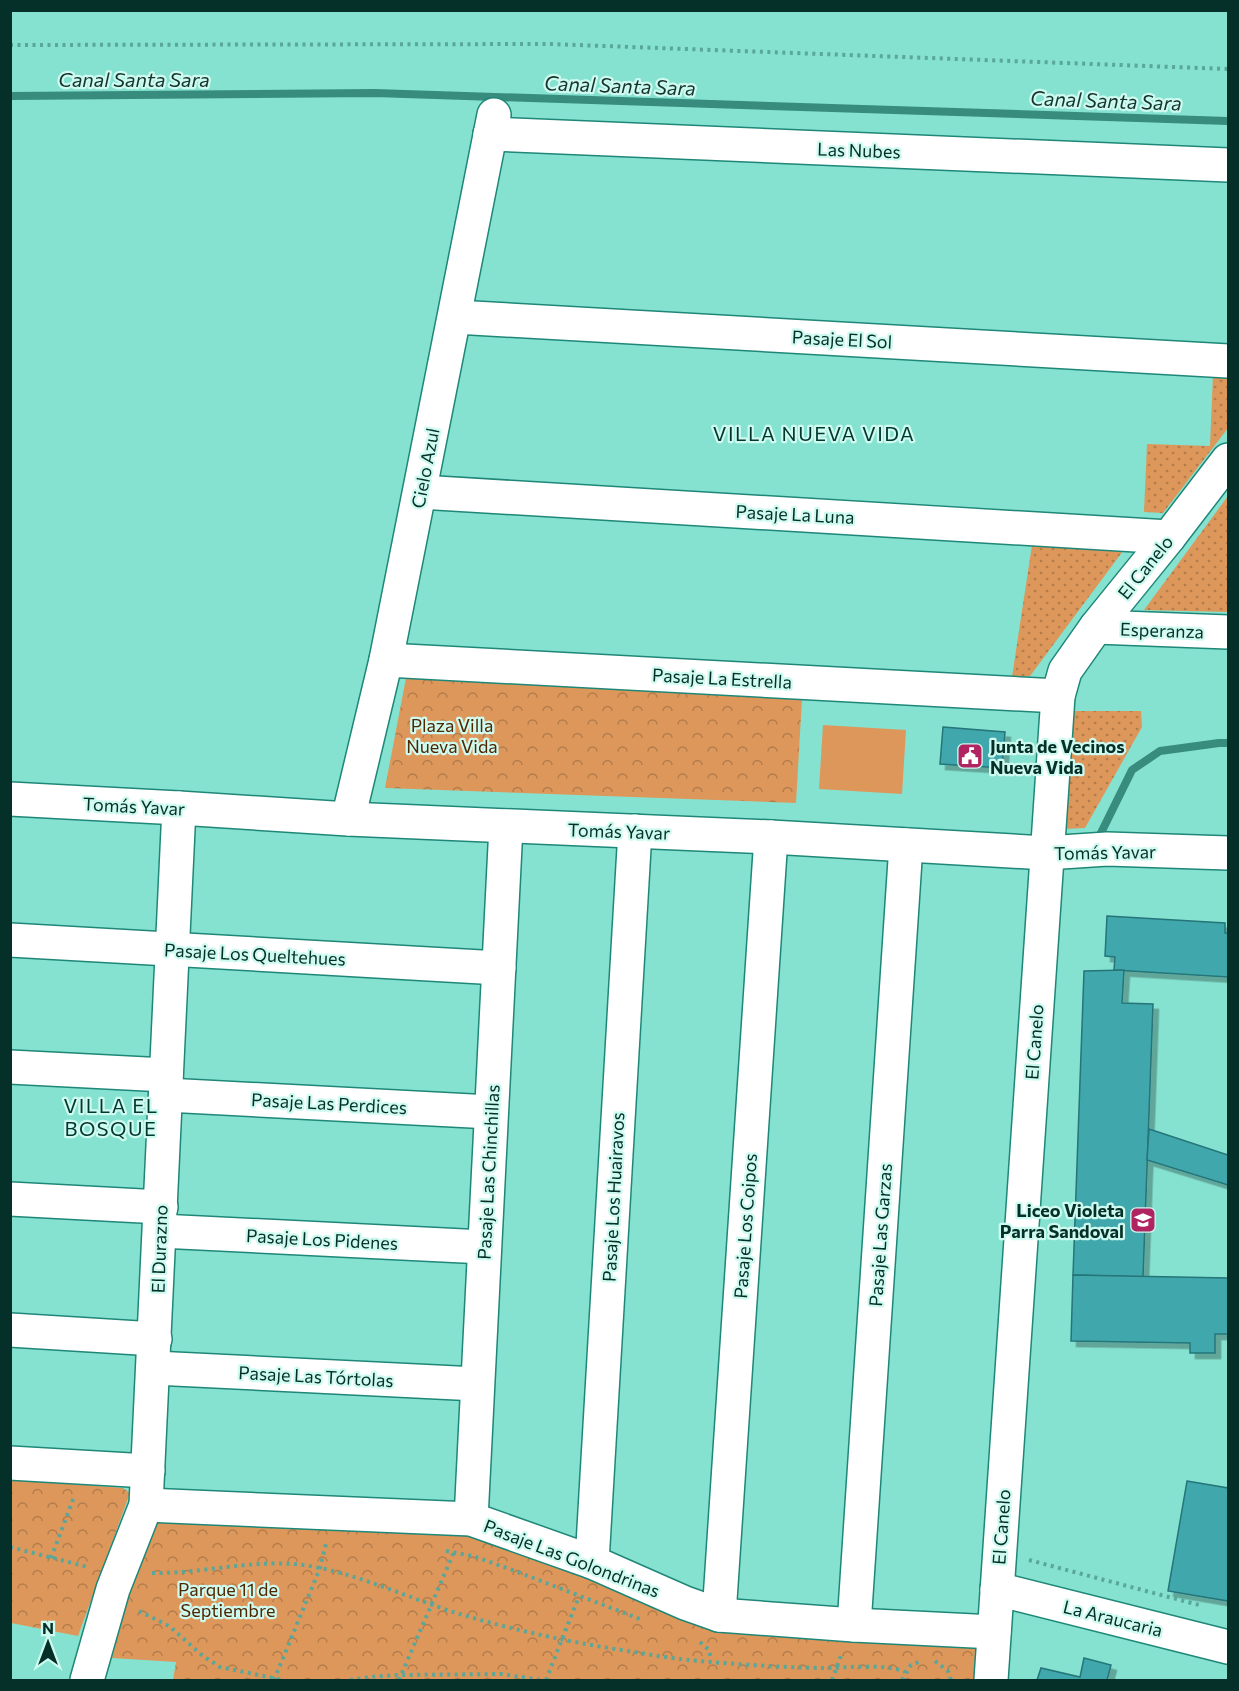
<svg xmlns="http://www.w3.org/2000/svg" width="1239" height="1691" font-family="Commissioner,sans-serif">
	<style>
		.grass { fill: url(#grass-dots) }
		.park { fill: url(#park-crowns) }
		.pitch { fill: #de975b }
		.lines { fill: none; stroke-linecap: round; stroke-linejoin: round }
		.stream { stroke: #388c7d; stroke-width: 8 }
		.building { fill: #40a7ac; stroke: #257579; stroke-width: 1.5; filter: url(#shadow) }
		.minor-casing { stroke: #1e8777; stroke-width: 36 }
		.path { stroke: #5aa698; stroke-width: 4; stroke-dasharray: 3 4.5; stroke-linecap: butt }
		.minor { stroke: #fff; stroke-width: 33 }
		.labels { text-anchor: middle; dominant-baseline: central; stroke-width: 4.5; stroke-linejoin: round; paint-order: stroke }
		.street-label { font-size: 18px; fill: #053029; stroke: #cefaf0 }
		.park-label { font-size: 18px; fill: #4e2600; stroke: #cefaf0 }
		.poi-label { font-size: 18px; font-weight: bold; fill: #053029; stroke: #cefaf0; text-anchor: start }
		.water-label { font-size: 20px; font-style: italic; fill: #14342e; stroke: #cefaf0 }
		.neighbourhood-label { font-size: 20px; letter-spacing: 1.5px; fill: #00372f; stroke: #cefaf0 }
	</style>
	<defs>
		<pattern id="grass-dots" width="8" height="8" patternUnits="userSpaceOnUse" patternTransform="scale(1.5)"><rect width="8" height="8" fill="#de975b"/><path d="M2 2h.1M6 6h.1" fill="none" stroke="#b27c4b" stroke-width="1.8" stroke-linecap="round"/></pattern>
		<pattern id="park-crowns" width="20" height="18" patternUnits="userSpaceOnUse" patternTransform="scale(1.5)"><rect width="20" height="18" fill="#de975b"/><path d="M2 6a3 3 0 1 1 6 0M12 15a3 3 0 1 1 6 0" fill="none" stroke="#b27c4b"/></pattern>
		<filter id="shadow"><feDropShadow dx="5.5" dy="5.5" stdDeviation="0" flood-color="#0004"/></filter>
	</defs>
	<rect width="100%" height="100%" fill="#85e2d0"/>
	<g class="grass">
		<path d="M1213,374l15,1v53l-65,85 -19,-1 3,-68 63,2z"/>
		<path d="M1228,496v116l-84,-2z"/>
		<path d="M1032,545l91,6 -93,125 -18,1z"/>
		<path d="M1072,711h69l1,16 -57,101 -21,1z"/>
	</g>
	<g class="park">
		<path d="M406,678l396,21 -6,104 -411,-15z"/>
		<path d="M10,1479l113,9 7,5 -52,143 -67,-13z"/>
		<path d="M155,1520l316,8 257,103 249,17 8,9 -2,23h-810l3,-18 -64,-4 17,-65z"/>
	</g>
	<path class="pitch" d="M823,725l83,5 -4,64 -83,-5z"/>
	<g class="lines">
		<g class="stream">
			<path d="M10,96l365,-3 853,28"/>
			<path d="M1099,837l33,-67 28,-19 59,-8h9"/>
		</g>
	</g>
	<g class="building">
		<path d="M943,727l62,5 -3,36 -62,-4z"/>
		<path d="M1107,916l118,7v10h3v44l-114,-7 1,-13 -10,-1z"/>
		<path d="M1124,970l-2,33 31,1 -10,273 -70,-2 11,-304z"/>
		<path d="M1149,1129l79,26v30l-81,-25z"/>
		<path d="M1073,1275l155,3v56h-13v19h-25v-10l-119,-2z"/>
		<path d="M1187,1481l41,7v113l-60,-10z"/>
		<path d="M1084,1658l27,7 -4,15h-70l4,-12 39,9z"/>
	</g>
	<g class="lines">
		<g class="minor-casing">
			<g id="minor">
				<path d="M490,134l738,31"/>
				<path d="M455,317l773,44"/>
				<path d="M420,492l749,45"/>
				<path d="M1096,627l132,5"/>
				<path d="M386,660l672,36"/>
				<path d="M10,799l169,9 169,11 423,18 275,16 61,-4 121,4"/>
				<path d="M348,819l38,-159 108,-545"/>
				<path d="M10,940l489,28"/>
				<path d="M10,1067l156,8"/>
				<path d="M166,1095l325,17"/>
				<path d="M10,1199l151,8"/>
				<path d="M160,1231l324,16"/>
				<path d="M10,1330l145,9"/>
				<path d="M154,1368l323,16"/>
				<path d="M10,1463l138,8"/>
				<path d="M146,1505l325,14 121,43 93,41 34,12 135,10 140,7"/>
				<path d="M471,1519l35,-693"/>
				<path d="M592,1562l43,-731"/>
				<path d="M997,1589l231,58"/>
				<path d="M719,1615l52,-778"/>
				<path d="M854,1625l52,-780"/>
				<path d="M87,1680l26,-91 33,-84 33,-697"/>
				<path d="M991,1680l67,-984 7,-25 31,-44 73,-90 59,-77"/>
			</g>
		</g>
		<g class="path">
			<path d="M10,45l540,-1 678,25"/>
			<path d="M10,1547l78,20"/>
			<path d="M446,1551l27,5 42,15 125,48"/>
			<path d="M51,1558l23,-61"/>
			<path d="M1029,1560l170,45"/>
			<path d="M152,1573c55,1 108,-17 163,-6 47,9 92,30 138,45 59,18 120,31 181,40 18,3 36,6 54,8 43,4 88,7 132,8 21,0 67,-5 85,4"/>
			<path d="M139,1611l30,15 34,30 17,11 63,13"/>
			<path d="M700,1642l9,8 2,10"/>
			<path d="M935,1661l13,10 3,9"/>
			<path d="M274,1680l46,-112 6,-24"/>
			<path d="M350,1680l20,-3 27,-2 105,-1 39,6"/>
			<path d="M399,1680l55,-128"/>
			<path d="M546,1680l33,-84"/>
			<path d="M832,1680l10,-27"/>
			<path d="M902,1680l9,-15 10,-4"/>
		</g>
		<use href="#minor" class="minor"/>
	</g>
	<defs>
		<g id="civic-square" transform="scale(1.35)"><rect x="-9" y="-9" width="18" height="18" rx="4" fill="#af2461" stroke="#cefaf0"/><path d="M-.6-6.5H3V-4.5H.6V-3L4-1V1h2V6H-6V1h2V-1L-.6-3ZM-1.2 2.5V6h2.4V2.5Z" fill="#fff"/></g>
		<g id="school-square" transform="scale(1.35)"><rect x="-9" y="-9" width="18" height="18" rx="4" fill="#af2461" stroke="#cefaf0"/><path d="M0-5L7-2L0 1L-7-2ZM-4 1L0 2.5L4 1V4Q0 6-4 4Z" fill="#fff"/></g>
	</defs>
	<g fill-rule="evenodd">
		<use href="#civic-square" x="970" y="756"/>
		<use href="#school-square" x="1143" y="1220"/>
	</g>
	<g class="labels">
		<g class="street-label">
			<text transform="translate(859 150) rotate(2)">Las Nubes</text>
			<text transform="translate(842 339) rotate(3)">Pasaje El Sol</text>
			<text transform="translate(425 468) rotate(-79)">Cielo Azul</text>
			<text transform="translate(795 514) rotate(3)">Pasaje La Luna</text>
			<text transform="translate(1145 567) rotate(-51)">El Canelo</text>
			<text transform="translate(1162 630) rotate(2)">Esperanza</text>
			<text transform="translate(722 678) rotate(3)">Pasaje La Estrella</text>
			<text transform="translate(134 806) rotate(3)">Tomás Yavar</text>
			<text transform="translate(619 831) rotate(2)">Tomás Yavar</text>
			<text transform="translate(1105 852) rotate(-1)">Tomás Yavar</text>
			<text transform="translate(255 954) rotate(3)">Pasaje Los Queltehues</text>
			<text transform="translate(1034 1042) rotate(-86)">El Canelo</text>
			<text transform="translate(329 1103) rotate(3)">Pasaje Las Perdices</text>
			<text transform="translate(488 1172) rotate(-87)">Pasaje Las Chinchillas</text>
			<text transform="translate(613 1197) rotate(-87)">Pasaje Los Huairavos</text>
			<text transform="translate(745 1226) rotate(-86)">Pasaje Los Coipos</text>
			<text transform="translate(880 1235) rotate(-86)">Pasaje Las Garzas</text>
			<text transform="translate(322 1239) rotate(3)">Pasaje Los Pidenes</text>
			<text transform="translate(159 1249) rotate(-88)">El Durazno</text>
			<text transform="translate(316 1376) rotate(3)">Pasaje Las Tórtolas</text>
			<text transform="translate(1001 1527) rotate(-86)">El Canelo</text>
			<text transform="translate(572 1558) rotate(21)">Pasaje Las Golondrinas</text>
			<text transform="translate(1113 1618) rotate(14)">La Araucaria</text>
		</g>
		<g class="park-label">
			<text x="452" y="725">Plaza Villa<tspan x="452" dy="21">Nueva Vida</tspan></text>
			<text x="228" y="1589">Parque 11 de<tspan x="228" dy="21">Septiembre</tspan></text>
		</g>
		<g class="poi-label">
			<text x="990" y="746">Junta de Vecinos<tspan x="990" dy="21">Nueva Vida</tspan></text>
			<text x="1124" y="1210" text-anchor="end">Liceo Violeta<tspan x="1124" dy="21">Parra Sandoval</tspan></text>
		</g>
		<g class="water-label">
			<text x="134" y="79">Canal Santa Sara</text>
			<text transform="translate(620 85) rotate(2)">Canal Santa Sara</text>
			<text transform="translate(1106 100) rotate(2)">Canal Santa Sara</text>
		</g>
		<g class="neighbourhood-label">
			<text x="814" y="433">VILLA NUEVA VIDA</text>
			<text x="111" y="1105">VILLA EL<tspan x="111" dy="23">BOSQUE</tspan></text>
		</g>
	</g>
	<rect width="1239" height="1691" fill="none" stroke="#053029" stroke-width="24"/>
	<g transform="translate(48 1643)" stroke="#cefaf0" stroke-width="4.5" paint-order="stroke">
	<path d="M0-4.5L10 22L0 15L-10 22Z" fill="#053029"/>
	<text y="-9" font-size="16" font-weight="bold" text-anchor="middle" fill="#053029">N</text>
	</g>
</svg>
